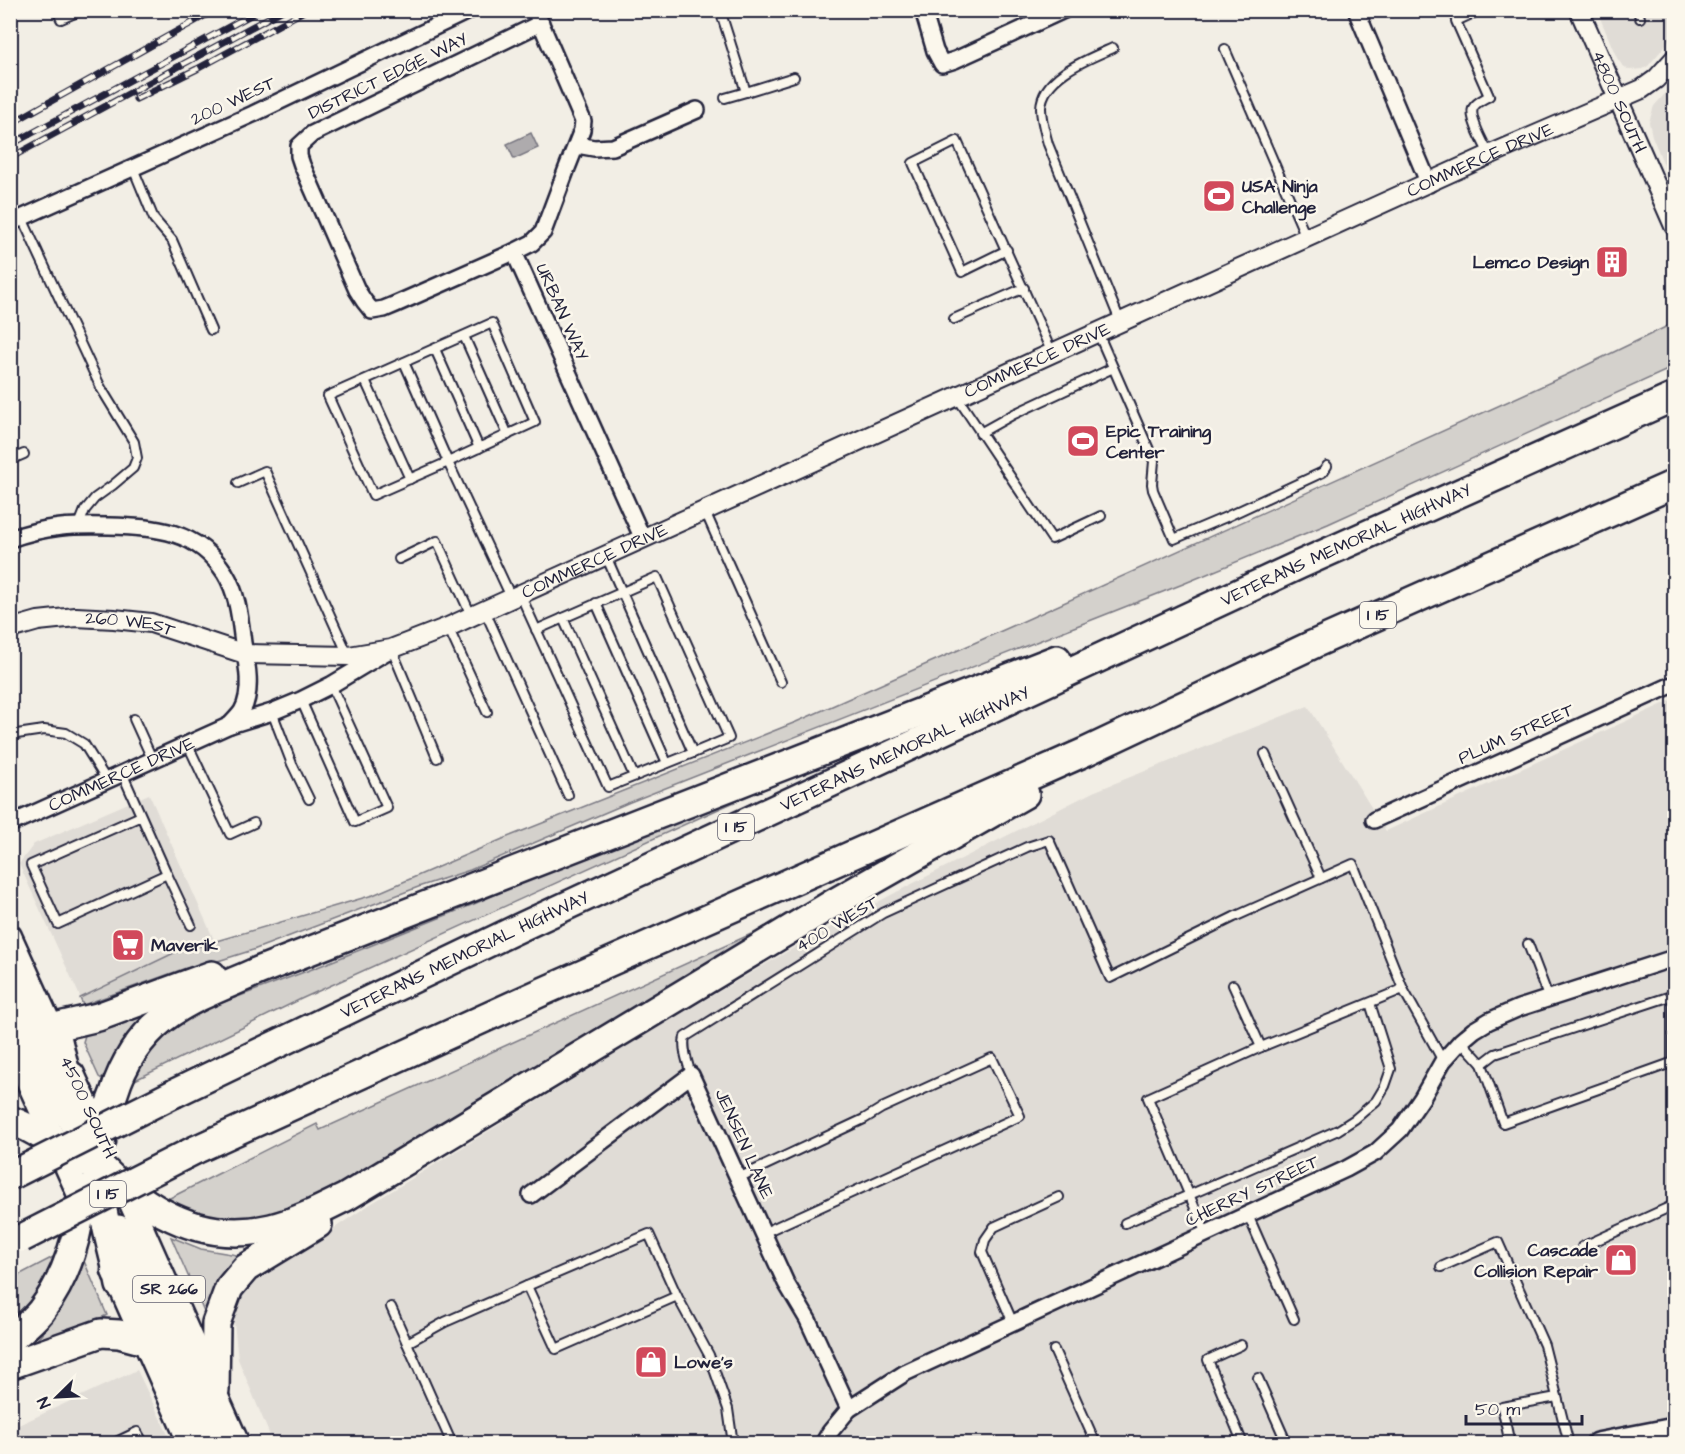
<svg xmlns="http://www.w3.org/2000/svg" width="1685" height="1454" font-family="'Architects Daughter',sans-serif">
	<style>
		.built { fill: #e0dcd6 }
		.green { fill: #d4d1cc; stroke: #7b7a84; stroke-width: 1.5 }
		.water { fill: #aeabad; stroke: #76747f; stroke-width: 1.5 }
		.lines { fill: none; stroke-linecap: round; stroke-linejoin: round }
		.service-casing { stroke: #22223b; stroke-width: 12 }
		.minor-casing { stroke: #22223b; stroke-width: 20 }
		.tertiary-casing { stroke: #22223b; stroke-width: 22 }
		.secondary-casing { stroke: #22223b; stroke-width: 26 }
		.primary-casing { stroke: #22223b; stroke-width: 27 }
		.motorway-casing { stroke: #22223b; stroke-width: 32 }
		.service { stroke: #fbf7ec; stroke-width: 8 }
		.minor { stroke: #fbf7ec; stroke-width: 15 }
		.tertiary { stroke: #fbf7ec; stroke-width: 18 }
		.secondary { stroke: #fbf7ec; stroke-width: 21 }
		.primary { stroke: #fbf7ec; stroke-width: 22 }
		.motorway { stroke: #fbf7ec; stroke-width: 27 }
		.rail-casing { stroke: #22223b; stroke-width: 7 }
		.rail { stroke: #fbf7ec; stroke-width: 4.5; stroke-dasharray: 14; stroke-linecap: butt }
		.motorway-bridge-casing { stroke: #22223b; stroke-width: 32; stroke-linecap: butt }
		.motorway-bridge { stroke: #fbf7ec; stroke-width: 27 }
		.labels { text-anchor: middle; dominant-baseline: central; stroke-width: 5; stroke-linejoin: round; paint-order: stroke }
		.shield { fill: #fbf7ec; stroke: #636270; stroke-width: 1.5 }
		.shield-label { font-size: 16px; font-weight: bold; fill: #22223b }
		.street-label { font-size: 18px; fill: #22223b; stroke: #fbf7ec }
		.poi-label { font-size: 18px; font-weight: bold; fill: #22223b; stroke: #fbf7ec; text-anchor: start }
	</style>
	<rect width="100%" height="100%" fill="#f2eee5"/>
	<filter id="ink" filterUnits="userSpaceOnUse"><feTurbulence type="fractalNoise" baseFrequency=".0167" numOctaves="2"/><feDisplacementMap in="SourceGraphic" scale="12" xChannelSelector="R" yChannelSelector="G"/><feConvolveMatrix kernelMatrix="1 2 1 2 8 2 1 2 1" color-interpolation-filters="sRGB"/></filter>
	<g filter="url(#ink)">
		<g class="built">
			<path d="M1597,11h77v20l-9,15 -17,20 -5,3 -14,1 -7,-5 -5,-7z"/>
			<path d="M1674,84v105l-22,-53 -3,-14 5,-16z"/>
			<path d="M1674,699v744h-1401l-35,-84 -4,-37 9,-33 126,-84 276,-170 164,-96 97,-52 187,-95 215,-86 78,125z"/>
			<path d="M149,794l66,148 -132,61 -64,-139 15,-20z"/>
			<path d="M137,1370l35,73h-161l-1,-14z"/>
		</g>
		<g class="green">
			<path d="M1674,323v44l-346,157 -145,60 -553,218 -160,68 -49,16 -168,64 -35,11 -32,7 -103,37 -3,-7 98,-47 18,-4 177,-52 132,-57 291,-116 221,-98 547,-248z"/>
			<path d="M792,777l-69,30 -422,192 -170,83 10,-18 23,-29 33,-23 118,-44 159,-64 153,-68z"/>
			<path d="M751,934l1,3 -190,116 -86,48 -138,85 -29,16 -47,17 -47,2 -53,-19 155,-78 3,6z"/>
			<path d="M144,1012l1,3c-17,19 -32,40 -40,64h-3l-3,-2 -16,-35 2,-7z"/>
			<path d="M171,1237l30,12 36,6h10l-40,59 -3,-2z"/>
			<path d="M59,1254l-14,33 -34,43v-51z"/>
			<path d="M84,1261l23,54 -73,33 -2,-3c24,-25 40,-52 52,-84z"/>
		</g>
		<path class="water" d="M531,133l7,15 -24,11 -7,-15z"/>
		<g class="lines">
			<g class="service-casing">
				<g id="service">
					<path d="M57,10l4,9 21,-9"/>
					<path d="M720,10l26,82 48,-15"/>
					<path d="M1480,10l-24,11 33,75c-5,3 -13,6 -16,12 -4,10 11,36 16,46"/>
					<path d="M1638,10l2,8"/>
					<path d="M1113,48c-25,11 -71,28 -72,60 0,12 4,24 7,36l72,177"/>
					<path d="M1225,49l81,188"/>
					<path d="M725,98l21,-6"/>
					<path d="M133,168l21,51 18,21 39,90"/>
					<path d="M22,218l79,170 33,54 3,16 -4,10 -20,17 -18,13 -10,12 -6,15"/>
					<path d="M1007,250l-45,22 -49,-109 44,-22 95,212"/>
					<path d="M954,319l70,-31"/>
					<path d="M1098,333l56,128 -2,23 1,6 21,49 52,-22 97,-45 4,-6"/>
					<path d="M464,336l44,99"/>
					<path d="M435,349l44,99"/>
					<path d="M404,362l44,100 -75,33 -45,-99 164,-73 43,99 -87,40 63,135"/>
					<path d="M365,380l45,99"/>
					<path d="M957,397l95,142 49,-23"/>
					<path d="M980,433l34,-19 99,-46"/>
					<path d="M10,460l14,-6"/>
					<path d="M238,483l27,-12 83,184"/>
					<path d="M705,511l76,171"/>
					<path d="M399,559l38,-18 34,74"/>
					<path d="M520,594l88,193 85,-34 -87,-197"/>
					<path d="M596,603l71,160"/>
					<path d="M485,611l83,184"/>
					<path d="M563,618l71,158"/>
					<path d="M448,627l39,85"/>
					<path d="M536,630l121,-53 72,161 -36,15"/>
					<path d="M392,650l45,108"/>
					<path d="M301,700l54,122 32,-14 -56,-123"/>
					<path d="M272,712l20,52 17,35"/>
					<path d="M134,719l19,42"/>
					<path d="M10,735l34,-5 22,3 18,11 23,37"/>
					<path d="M188,745l42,89 24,-11"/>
					<path d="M1265,754l56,124"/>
					<path d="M123,775l44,99 -109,50 -27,-59 110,-49"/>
					<path d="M167,874l24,51"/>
					<path d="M1528,944l21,55"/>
					<path d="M1671,959l3,36v67l-171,61 -21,-59 13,-10 179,-59"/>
					<path d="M1233,985l28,62"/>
					<path d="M1461,1041l21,23"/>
					<path d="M691,1075c-3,-12 -9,-26 -6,-38l198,-124 144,-66 22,-7 61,138 124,-61 119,-53 50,125"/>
					<path d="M738,1178l126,-59 18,-11 110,-50 28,58 -257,117"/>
					<path d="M1248,1215l46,104"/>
					<path d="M1125,1223l213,-93 17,-11 21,-18 9,-15 6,-17 -21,-66"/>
					<path d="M1206,1234l-58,-136 113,-51 142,-58 40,72"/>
					<path d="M1582,1247l92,-42"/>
					<path d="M1441,1267l57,-25 46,103 25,99"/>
					<path d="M527,1286l122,-52 28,62"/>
					<path d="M391,1307l61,137"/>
					<path d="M1013,1323l-31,-71 3,-12 9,-13 65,-30"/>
					<path d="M407,1343l38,-21 82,-36 29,63 121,-53 32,59 19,54 5,35"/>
					<path d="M1241,1345l-33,15 35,84"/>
					<path d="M1054,1350l42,94"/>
					<path d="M1258,1378l29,66"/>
					<path d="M112,1444l25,-12 7,12"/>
					<path d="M1510,1444l-8,-37 55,-10"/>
				</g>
			</g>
			<g class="minor-casing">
				<g id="minor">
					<path d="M535,10l48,111 -1,9 -15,38 -24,64 -11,11 -18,9 -118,52 -12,5 -12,2 -8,-10 -7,-11 -55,-125 -3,-9v-10l13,-12 229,-111"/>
					<path d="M923,10l12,41 7,13 13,-4 109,-50"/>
					<path d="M1356,10l73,174"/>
					<path d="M577,145l17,3 19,-1 84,-37"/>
					<path d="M10,223l243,-109 217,-104"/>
					<path d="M514,252l129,287"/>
					<path d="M10,539c36,-13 62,-14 99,-13 47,1 88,4 116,47 13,21 15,46 18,70 4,20 10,49 -1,68 -3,5 -8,9 -12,14"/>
					<path d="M1374,820l300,-136"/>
					<path id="s1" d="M10,824l220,-99 42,-13 29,-12 30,-15 55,-33"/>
					<path d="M531,1195l160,-120 95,208 22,37 41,89"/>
					<path d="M823,1444l7,-12 19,-23 56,-36 441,-204 29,-16 25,-23 22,-32 21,-37 18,-20 13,-11 15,-9 30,-13 155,-50"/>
				</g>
			</g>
			<g class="tertiary-casing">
				<g id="tertiary">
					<path id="s2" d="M1579,10l95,216"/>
					<path id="s3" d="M10,629l28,-8 38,-4 38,2 37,4 94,31 104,2 42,-7 57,-22 1041,-472 153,-66 14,-10 18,-20"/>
				</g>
			</g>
			<g class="secondary-casing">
				<path id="secondary" d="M1597,1444l77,-15"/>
			</g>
			<g class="primary-casing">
				<g id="primary">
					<path d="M10,936l49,108"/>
					<path d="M10,1042l75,166"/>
					<path d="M73,1074l31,68"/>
					<path d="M122,1183l116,261"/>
					<path d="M113,1271l77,173"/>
				</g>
			</g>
			<g class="motorway-casing">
				<g id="motorway">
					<path d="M10,992c20,43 38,86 61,127 8,15 15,30 26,43 9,11 22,22 34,30 42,32 86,48 140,36 26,-6 51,-19 75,-31l486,-293 193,-110"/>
					<path d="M51,1028l47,-11 114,-42"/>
					<path d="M58,1041l14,57"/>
					<path id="s4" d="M175,1093l346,-166 778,-362 375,-168"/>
					<path d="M10,1120c27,10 47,24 67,44"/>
					<path d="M195,1150l347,-158 543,-240 229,-108 360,-160"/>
					<path d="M118,1229l98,215"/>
					<path d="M120,1285c-9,-45 -31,-108 -20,-153 4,-13 9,-26 14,-39 9,-29 26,-56 50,-75 28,-21 63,-33 94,-47l799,-312"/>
					<path d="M10,1340c10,-9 22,-18 31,-29 26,-34 40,-79 41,-122"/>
					<path d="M10,1365l91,-32 18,1 26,7"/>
					<path d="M215,1390l1,-67 13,-35 17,-20 72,-44"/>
				</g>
			</g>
			<use href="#service" class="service"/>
			<use href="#minor" class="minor"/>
			<use href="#tertiary" class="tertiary"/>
			<use href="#secondary" class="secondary"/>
			<use href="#primary" class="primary"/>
			<use href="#motorway" class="motorway"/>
			<g class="rail-casing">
				<g id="rail">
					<path d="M136,99l61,-30 109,-59"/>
					<path d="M10,124l205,-114"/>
					<path d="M10,145l250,-135"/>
					<path d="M10,158l273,-148"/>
				</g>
			</g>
			<use href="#rail" class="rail"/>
			<g class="motorway-bridge-casing">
				<g id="motorway-bridge">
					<path d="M10,1176l165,-83"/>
					<path d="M22,1238l173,-88"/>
				</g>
			</g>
			<use href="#motorway-bridge" class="motorway-bridge"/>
		</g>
	</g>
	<defs>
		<g id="stadium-square" transform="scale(1.725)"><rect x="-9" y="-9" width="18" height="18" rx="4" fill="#d1495b" stroke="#fbf7ec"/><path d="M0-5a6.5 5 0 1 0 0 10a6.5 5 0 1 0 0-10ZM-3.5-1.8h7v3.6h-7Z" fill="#fff"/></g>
		<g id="building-square" transform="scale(1.725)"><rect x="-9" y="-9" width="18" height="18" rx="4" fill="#d1495b" stroke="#fbf7ec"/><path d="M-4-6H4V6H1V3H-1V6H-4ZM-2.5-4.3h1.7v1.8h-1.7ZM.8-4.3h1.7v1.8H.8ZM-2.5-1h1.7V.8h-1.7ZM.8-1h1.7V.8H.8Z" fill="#fff"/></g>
		<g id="supermarket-square" transform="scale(1.725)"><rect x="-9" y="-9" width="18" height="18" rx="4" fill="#d1495b" stroke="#fbf7ec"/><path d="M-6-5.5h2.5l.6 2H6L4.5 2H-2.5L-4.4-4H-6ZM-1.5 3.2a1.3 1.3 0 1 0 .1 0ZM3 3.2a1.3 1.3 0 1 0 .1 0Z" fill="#fff"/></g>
		<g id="shop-square" transform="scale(1.725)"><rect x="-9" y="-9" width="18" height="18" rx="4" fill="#d1495b" stroke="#fbf7ec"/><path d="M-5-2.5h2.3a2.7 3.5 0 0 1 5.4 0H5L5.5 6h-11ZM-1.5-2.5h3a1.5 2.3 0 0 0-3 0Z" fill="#fff"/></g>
	</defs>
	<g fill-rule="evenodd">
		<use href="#stadium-square" x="1219" y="196"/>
		<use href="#building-square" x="1612" y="262"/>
		<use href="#stadium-square" x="1083" y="441"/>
		<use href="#supermarket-square" x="128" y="945"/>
		<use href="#shop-square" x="1621" y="1260"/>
		<use href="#shop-square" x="651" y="1362"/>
	</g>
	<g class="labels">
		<g class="shield">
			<rect x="1360" y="602" width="36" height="26" rx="4.5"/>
			<rect x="718" y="814" width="36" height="26" rx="4.5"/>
			<rect x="90" y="1181" width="36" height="26" rx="4.5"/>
			<rect x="133" y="1276" width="72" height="26" rx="4.5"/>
		</g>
		<g class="shield-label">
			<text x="1378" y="615">I 15</text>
			<text x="736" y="827">I 15</text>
			<text x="108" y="1194">I 15</text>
			<text x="169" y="1289">SR 266</text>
		</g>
		<g class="street-label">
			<text transform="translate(388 76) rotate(-26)">DISTRICT EDGE WAY</text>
			<text transform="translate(233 101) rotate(-25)">200 WEST</text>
			<text stroke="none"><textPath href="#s2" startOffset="100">4800 SOUTH</textPath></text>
			<text stroke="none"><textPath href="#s3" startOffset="1582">COMMERCE DRIVE</textPath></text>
			<text transform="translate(562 312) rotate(66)">URBAN WAY</text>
			<text stroke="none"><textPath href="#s3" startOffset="1096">COMMERCE DRIVE</textPath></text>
			<text stroke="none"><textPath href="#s4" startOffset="1293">VETERANS MEMORIAL HIGHWAY</textPath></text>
			<text stroke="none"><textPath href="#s3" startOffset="610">COMMERCE DRIVE</textPath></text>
			<text stroke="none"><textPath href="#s3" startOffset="122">260 WEST</textPath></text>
			<text transform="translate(1516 734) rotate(-24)">PLUM STREET</text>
			<text stroke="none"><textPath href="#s4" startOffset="807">VETERANS MEMORIAL HIGHWAY</textPath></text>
			<text stroke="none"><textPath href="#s1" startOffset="122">COMMERCE DRIVE</textPath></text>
			<text transform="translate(837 924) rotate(-31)">400 WEST</text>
			<text stroke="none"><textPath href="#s4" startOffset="321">VETERANS MEMORIAL HIGHWAY</textPath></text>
			<text transform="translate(88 1107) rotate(65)">4500 SOUTH</text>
			<text transform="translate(744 1144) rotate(66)">JENSEN LANE</text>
			<text transform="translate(1252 1191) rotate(-25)">CHERRY STREET</text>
		</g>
		<g class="poi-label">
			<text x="1242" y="186">USA Ninja<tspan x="1242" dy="21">Challenge</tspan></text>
			<text x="1589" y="262" text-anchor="end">Lemco Design</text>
			<text x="1106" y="431">Epic Training<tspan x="1106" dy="21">Center</tspan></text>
			<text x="151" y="945">Maverik</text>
			<text x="1598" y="1250" text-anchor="end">Cascade<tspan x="1598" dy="21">Collision Repair</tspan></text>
			<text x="674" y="1362">Lowe's</text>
		</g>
	</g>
	<rect width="1685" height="1454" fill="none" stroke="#fbf7ec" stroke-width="36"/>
	<rect x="18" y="18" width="1649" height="1418" fill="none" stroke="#22223b" stroke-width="2" filter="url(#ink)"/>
	<g transform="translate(57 1397) rotate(246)" stroke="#fbf7ec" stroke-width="4.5" paint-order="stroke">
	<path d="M0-4.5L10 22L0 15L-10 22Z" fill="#22223b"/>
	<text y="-9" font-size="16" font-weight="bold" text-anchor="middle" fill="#22223b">N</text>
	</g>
	<path d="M1466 1415v9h116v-9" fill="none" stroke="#22223b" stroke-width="3"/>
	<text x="1475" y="1415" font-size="18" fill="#22223b" stroke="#fbf7ec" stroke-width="4.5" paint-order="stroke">50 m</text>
</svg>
